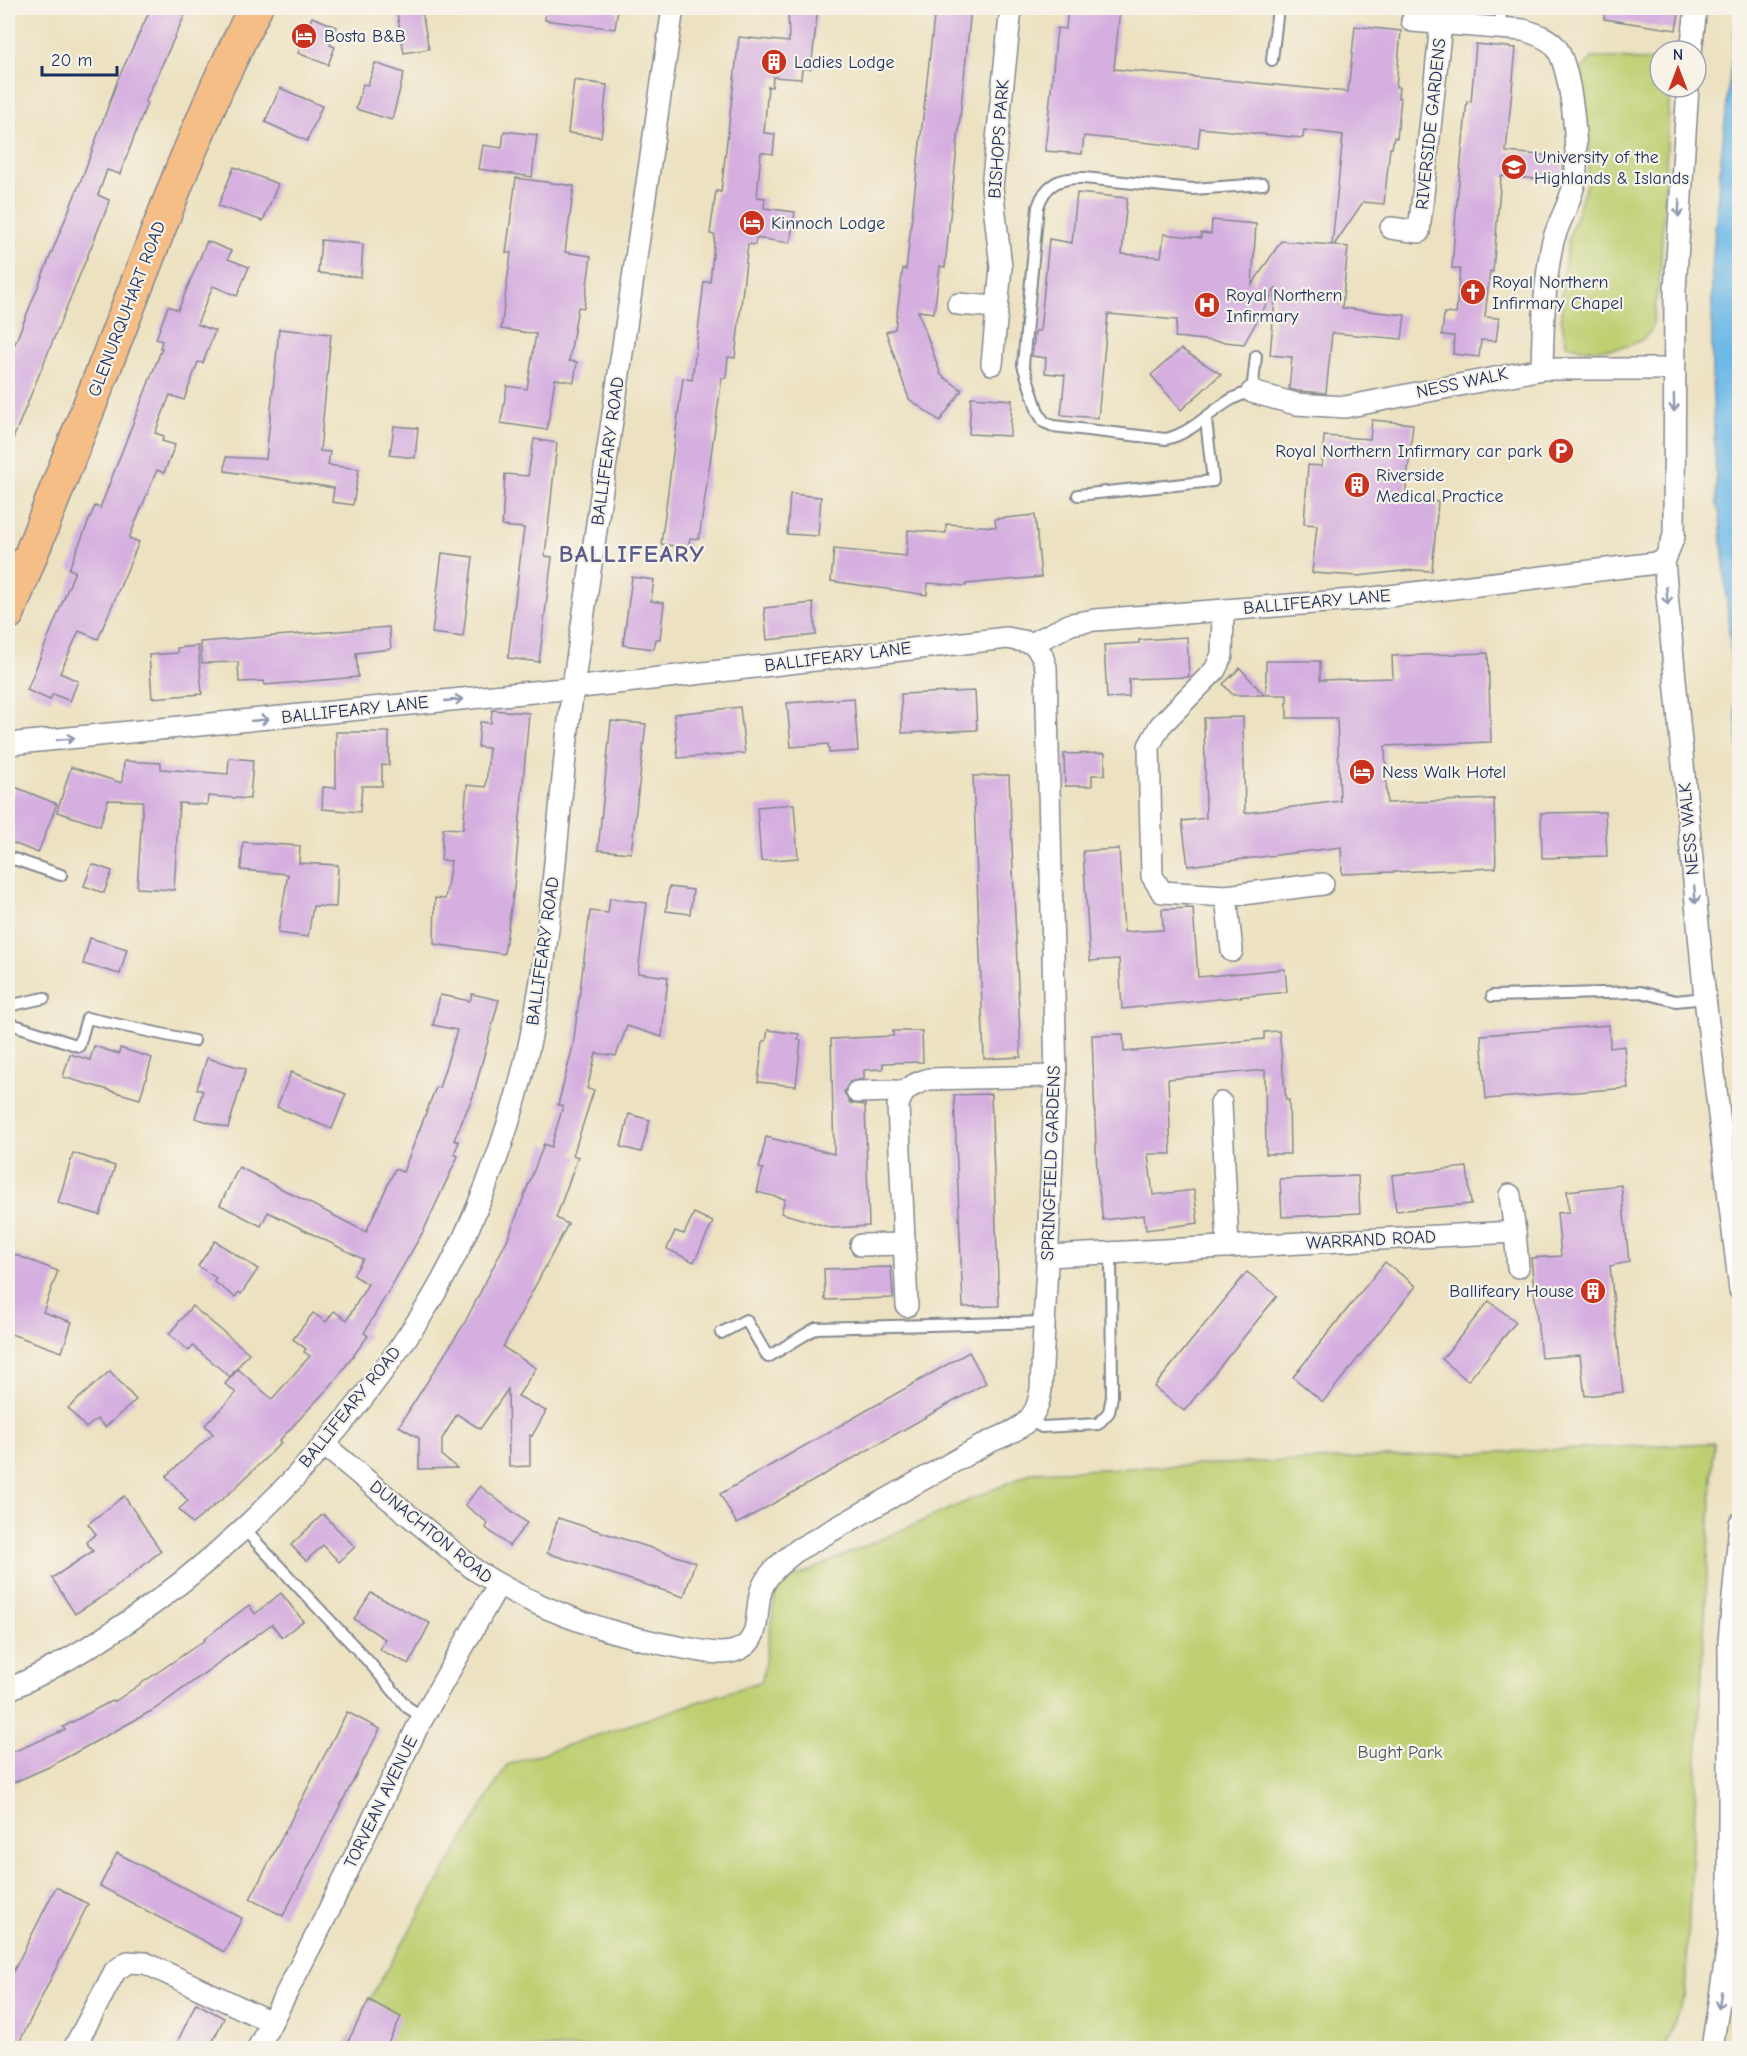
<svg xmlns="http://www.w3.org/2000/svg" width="1747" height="2056" font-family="'Comic Neue',sans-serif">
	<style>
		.green { fill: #becf71; stroke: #6c7f68; stroke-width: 1.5 }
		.water { fill: #6db9e7; stroke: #4474a2; stroke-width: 1.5 }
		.building { fill: #d5afe0 }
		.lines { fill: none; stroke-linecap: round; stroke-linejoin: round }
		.lane-casing { stroke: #84888f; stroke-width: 14 }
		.street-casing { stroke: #84888f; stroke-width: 24 }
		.highway-casing { stroke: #84888f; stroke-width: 36 }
		.lane { stroke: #fff; stroke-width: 10 }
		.street { stroke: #fff; stroke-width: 21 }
		.highway { stroke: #f6be87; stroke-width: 33 }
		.oneway { stroke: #8d97ae }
		.labels { text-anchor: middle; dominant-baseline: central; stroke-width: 4.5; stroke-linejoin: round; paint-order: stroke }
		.poi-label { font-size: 18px; fill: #1b2f5e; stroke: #f7f3e8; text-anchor: start }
		.street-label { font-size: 18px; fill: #1b2f5e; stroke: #f7f3e8 }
		.park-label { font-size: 18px; fill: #445763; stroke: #f7f3e8 }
		.district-label { font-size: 24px; font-weight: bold; letter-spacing: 1.5px; fill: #5c5c8c; stroke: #f7f3e8 }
	</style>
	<rect width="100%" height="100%" fill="#f7f3e8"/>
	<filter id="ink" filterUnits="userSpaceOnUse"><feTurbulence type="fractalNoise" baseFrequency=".0167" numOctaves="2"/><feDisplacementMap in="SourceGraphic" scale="12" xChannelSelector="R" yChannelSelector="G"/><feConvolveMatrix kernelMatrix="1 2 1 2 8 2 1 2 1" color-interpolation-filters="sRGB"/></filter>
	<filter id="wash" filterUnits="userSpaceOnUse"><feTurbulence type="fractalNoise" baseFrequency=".008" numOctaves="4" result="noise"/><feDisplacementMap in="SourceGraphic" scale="24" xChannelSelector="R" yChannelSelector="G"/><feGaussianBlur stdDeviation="1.35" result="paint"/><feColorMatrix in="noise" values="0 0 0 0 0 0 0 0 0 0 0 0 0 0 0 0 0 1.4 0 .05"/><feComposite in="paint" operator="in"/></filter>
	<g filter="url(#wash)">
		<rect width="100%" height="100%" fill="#ece1c0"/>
		<g class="green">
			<path d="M1592,58h27l41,4v25h10l-10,187 -8,54c-12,25 -64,25 -86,16l-5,-26 2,-41 5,-36 19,-59 2,-25 -8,-87z"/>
			<path d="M1714,1443l-29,551 -21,54h-1320l25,-48 138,-235 255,-84 15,-96 256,-113z"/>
		</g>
		<path class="water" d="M1737,8h3l-1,747 -19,-240 -3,-10 -5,-133v-103l8,-101z"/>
		<g id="blocks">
			<g class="building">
				<path d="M151,8h37l-43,94 2,1 -27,71 -13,-4 -9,25 11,5 -2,8 -99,243v-90l77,-191 33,-91z"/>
				<path d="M396,8h25l8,41 -25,4z"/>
				<path d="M546,8h72l-3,21 -70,-9z"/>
				<path d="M788,8h30l-7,61 -9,-1 -1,11 -28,-2 -1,10 -4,-1 -4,47 11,1 -2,20 -12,-2 -4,45 8,1 -1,10 31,4 -5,31 -34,-5 -1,7 -7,-1 -13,114 -7,-1 -2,21h-4l-23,161 -9,-1 -2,10 -27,-4 22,-166 9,2 12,-98h6l5,-47 -5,-1 6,-43 5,1 18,-155 50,5z"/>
				<path d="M935,8h36l-26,259 -5,-1 -6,47 -16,-2 23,64 21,15 -22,31 -31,-22 -23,-67 9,-3 8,-61 3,2z"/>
				<path d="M1068,8h52l-6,61 234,23 7,-66 46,5 -5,56h3l-1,11h3l-4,40 -3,-1 -2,11h-2l-6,56 -21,-2 -29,43 14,2 -6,61 63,7 -3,24 -70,-6 -6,60 -28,-2 -9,-2 3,-32 -22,-2 6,-68 -32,57 -69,-7 2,-17 -69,-6 -10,104 -37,-3 4,-40 -20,-2 1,-15 -14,-2 3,-25h5l9,-92 23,4 5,-50 50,5 -5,56 39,3 3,-23 37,4v-5l10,1 1,-14 44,4 -4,61 29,-44 51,4 11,-110 -39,-5 -1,8 -103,-10 -2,20 -114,-12 -2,18 -37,-3 12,-123 9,1z"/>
				<path d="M1605,8h75l-4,22 -72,-11z"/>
				<path d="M312,17l25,10 -7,18 5,2 -7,18 -30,-12z"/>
				<path d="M1476,44l40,4 -10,104 57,5 -1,24 -61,-5 -8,96 -3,-1 -5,46 14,1 -3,23 -15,-1 -2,17 -26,-3 1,-18 -12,-1 2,-22 12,1 4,-45 -8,-1 4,-56 11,-111 4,1z"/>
				<path d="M375,63l29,10 -12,47 -36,-11 7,-25 5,1z"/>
				<path d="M574,80l33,5 -6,52 -33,-4z"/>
				<path d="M280,88l42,18 -15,35 -42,-19z"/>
				<path d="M504,131l33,4 -5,42 -53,-8 4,-24 19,3z"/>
				<path d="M234,167l44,17 -15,37 -45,-15z"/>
				<path d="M516,178l58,8 -9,66 26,4 -7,52 -6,-1 -9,54 8,1 -3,20 -19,-3 -8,51 -46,-7 6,-37 20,3 9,-55 -35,-5 10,-76h-5z"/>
				<path d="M321,240l42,4 -2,33 -43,-4z"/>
				<path d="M207,241l24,10 -3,8 21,8 -12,29 -24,-10 -16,38 18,7 -12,32 -5,-1 -14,38 -14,-5 -15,38 9,3 -2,5 13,4 -11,28 -7,-3 -28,68 10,4 -41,97 -19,-8 -19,42 18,8 -8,20 -17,-7 -3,6 -23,-10 48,-119 -6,-2 26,-63 5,2 62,-160h-2l2,-7 -6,-2 12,-33 10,4z"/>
				<path d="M279,329l52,5 -11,117 10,1 -2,13 31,4 -6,36 -21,-3 2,-14 -109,-17 1,-14 40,2z"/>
				<path d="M1181,349l40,25 -40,36 -30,-35z"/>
				<path d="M971,397l41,3 -2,36 -41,-2z"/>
				<path d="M1372,420l41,4 -8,75 33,3 -6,69 -21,-1 -53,6 -46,-3 5,-48 -13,-1 4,-59 14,1 2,-30 46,3z"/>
				<path d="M394,426l24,2 -3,30 -25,-3z"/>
				<path d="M534,439l23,4 -12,113 7,1 -13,105 -31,-4 16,-130 -22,-2 3,-52 23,2z"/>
				<path d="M790,494l31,3 -3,39 -31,-2z"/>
				<path d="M1035,515l6,62 -75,7v2l-38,-3 -1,12 -96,-14 3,-32 72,7 2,-26 38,3v-9l50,3 -1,-8z"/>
				<path d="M442,553l31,4 -10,80 -31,-4z"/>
				<path d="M632,577l22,3 -3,21 13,2 -4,36h-4l-2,10 -31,-4z"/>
				<path d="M813,603l3,32 -49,5 -3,-32z"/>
				<path d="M389,627l2,22 -35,4 2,24 -93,8 -1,-4 -25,1 -1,-20 -36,1 -2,-21z"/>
				<path d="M1187,637l2,40 -60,2v18l-22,1 -3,-53 35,-2v-3z"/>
				<path d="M198,646l4,48 -50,4 -3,-43 28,-2v-5z"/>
				<path d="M1488,653l3,89 -106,4 2,57 107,-4 2,69 -154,6 -1,-27 -153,19 -6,-45 24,-3 -2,-100 39,-1 2,96 95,-12 -3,-83h-50v-23h-21v-34h54v19l73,-2 -1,-22z"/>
				<path d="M1240,668l24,27h-31l-10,-11z"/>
				<path d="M975,691l2,39 -75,3 -1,-39z"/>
				<path d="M854,698l4,53 -29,2 -1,-9 -37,3 -4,-44z"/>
				<path d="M740,707l5,46 -67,5 -4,-44z"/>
				<path d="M492,710l37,3 -15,175 -10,66 -70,-10 1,-46 10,1 6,-38 -10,-1 2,-32 20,1 4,-44 19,2 3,-39 -11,-1 2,-25 11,1z"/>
				<path d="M611,721l35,3 -15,129 -33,-3z"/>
				<path d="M336,732h53v33h-7v21h-20l-2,26 -38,-3 1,-22 13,1z"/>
				<path d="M1105,753v22h-13v11h-27l-1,-32z"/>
				<path d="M229,758l24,2 -3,39 -42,-3 -1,9 -28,-2 -5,87 -37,-2 6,-87 -35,-1 -8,26 -43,-14 14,-45 51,16 2,-22 37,2v6l67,5z"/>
				<path d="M1009,775l12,282 -37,2 -11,-283z"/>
				<path d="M15,787l42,17 -19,49 -30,-12v-35z"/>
				<path d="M794,804l4,54 -37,3 -4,-54z"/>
				<path d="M1605,812l2,44 -65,2 -1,-45z"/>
				<path d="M243,842l57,4 -1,17 39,2 -2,42 -23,-1 -5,31 -30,-4 10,-59 -47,-4z"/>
				<path d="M1119,849l5,83 39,-2 -1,-21 31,-1 5,69 87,-8 2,23 -165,17 -3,-50 -29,2 -7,-110z"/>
				<path d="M92,864l20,7 -8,22 -20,-7z"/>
				<path d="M669,887l24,3 -3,24 -24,-3z"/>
				<path d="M610,898l37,5 -9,70 30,4 -6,60 -35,-11 -11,30 -20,-3 -9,36 7,1 -21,65 5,2 -22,61 12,6 -65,123 33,21 -18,28 28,15 -14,25 -2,-1v31l-21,1 -1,-78 -28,40 -23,-15 -15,25v17l15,12 -38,1v-31l-20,-12 65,-102 44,-86 36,-94 7,3 12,-41 -5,-1 15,-59 17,-135 18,2z"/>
				<path d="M90,938l37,11 -7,25 -37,-10z"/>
				<path d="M472,994l27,6 -26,96 -19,44 5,2 -5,12 4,2 -35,76 -59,101 4,3 -35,47 -54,58 2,2 -48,47 -41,34 -13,-15 9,-8 -22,-25 47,-42 -8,-9 31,-32 -11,-9 13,-15 34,30 38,-43 -6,-4 2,-3 -13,-10 20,-26 13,9 8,-11 13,9 21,-36 -15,-9 10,-16 -95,-47 -7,14 -41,-21 19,-38 127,65 29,-63 8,3 33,-85 3,1 18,-58 -24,-5 7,-30 30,6z"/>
				<path d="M1609,1025l1,23 14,-2 4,42 -142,11 -5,-64z"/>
				<path d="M768,1030l31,4 -1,6h3l-5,46 -38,-4 5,-41h3z"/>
				<path d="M893,1031h29l1,31 -40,1v6l-19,1v9l-14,3 -6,10 6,11 15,2 4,121 -37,2 -51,-15 4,-14 -28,-7 6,-23 -4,-1 7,-31 68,17 -3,-115 62,-3z"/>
				<path d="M1279,1031l7,69h3l1,54h-24l-1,-84 -97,9 3,75h-23l5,41 41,-5 4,33 -52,7 -2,-15 -41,5 -6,-46 -5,-139 31,-1 1,18 140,-13v-7z"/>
				<path d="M94,1046l25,8 1,-6 32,10 -12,41 -77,-22 7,-23 20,6z"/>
				<path d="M207,1058l39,11 -18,59 -33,-10 8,-27 -6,-2z"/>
				<path d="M291,1072l55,22 -14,35 -55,-22z"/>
				<path d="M991,1094l8,212 -36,1 -9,-212z"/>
				<path d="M629,1114l21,6 -9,32 -20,-5z"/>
				<path d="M73,1153l42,13 -15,49 -42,-12z"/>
				<path d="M1467,1167l4,37 -75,7 -4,-36z"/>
				<path d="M1358,1176l2,37 -78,4 -2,-38z"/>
				<path d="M1621,1185l8,77 -19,4 13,126 -38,4 -5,-41 -39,3 -10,-100 30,-2 -4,-43 12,-1 -2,-21z"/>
				<path d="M694,1213l19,9 -19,40 -27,-13 8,-18 9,3z"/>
				<path d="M215,1241l43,28 -17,25 -2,-2 -4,5 -22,-16 3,-3 -18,-12z"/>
				<path d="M8,1252l50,19 -15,41 29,10 -10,30 -54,-19v-22l6,-19 -6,-3z"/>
				<path d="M1385,1262l31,24 -93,116 -30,-25z"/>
				<path d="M891,1267l2,31 -68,2 -1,-31z"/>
				<path d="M1247,1272l30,24 -93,115 -30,-24z"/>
				<path d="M1489,1301l27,21 -48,59 -26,-22z"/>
				<path d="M192,1306l57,47 -19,24 -37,-31 -4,5 -20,-17z"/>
				<path d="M969,1352l17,31 -249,141 -17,-30z"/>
				<path d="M110,1371l26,29 -31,27 -8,-8 -11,9 -18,-20z"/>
				<path d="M480,1486l47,37 -18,23 -23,-18 2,-5 -23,-18z"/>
				<path d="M124,1496l37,55 -50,40 -36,23 -23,-36 41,-27 -7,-9 10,-8 -8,-10z"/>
				<path d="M323,1514l32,33 -16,15 -16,-17 -17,16 -15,-16z"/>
				<path d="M558,1518l137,44 -11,35 -137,-44z"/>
				<path d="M281,1593l22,28 -21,16 -10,-13 -117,85 -106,58 -41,18v-31l57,-24 -2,-3 50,-27 1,2 91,-62 -1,-1 45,-34 6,9z"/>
				<path d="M371,1593l59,30 -21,41 -29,-14 5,-11 -31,-20z"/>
				<path d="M347,1712l33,17 -97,187 -33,-17z"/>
				<path d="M117,1853l125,65 -18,34 -124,-66z"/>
				<path d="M56,1887l32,17 -72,145h-8v-67z"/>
				<path d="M369,2000l32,17 -16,32h-41z"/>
				<path d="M196,2003l28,15 -15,31h-35z"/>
			</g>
		</g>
	</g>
	<g filter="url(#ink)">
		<use href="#blocks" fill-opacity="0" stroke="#84888f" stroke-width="1.5"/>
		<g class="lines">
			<g class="lane-casing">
				<g id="lane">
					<path d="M1500,27l1,-19"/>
					<path d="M1272,60l6,-52"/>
					<path d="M1256,356l-4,36c-32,5 -52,39 -86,47l-113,-13 -9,-4 -6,-10 -15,-47 15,-158c7,-23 22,-30 46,-29l109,11 70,-5"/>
					<path d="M1078,495l135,-14 -7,-61"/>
					<path d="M8,857l53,18"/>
					<path d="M1492,996l148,-4 36,9 29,-3"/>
					<path d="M8,1006l36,-8"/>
					<path d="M8,1023l71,23 8,-28 107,23"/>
					<path d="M721,1333l25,-13 22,37 48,-29 229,-6"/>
					<path d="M1029,1420l13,7 56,-3 11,-12 3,-16 -1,-143"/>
					<path d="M243,1528l126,134 38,45 16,10"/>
				</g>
			</g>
			<g class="street-casing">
				<g id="street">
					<path d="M1412,21l111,9c11,3 24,7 32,16 17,20 24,108 20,134 -4,23 -18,43 -23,65 -8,40 -9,83 -10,124"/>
					<path d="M1691,51l5,-43"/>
					<path d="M1688,87l-13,203 -1,246 -10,26 41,436 35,292"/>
					<path d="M1391,228l28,4 22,-208"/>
					<path d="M958,304l38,3"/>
					<path d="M992,364l9,-97 -9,-80 19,-179"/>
					<path d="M1252,392l44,12 49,3 197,-38h132"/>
					<path d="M1223,610l-1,45 -7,15 -55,56 -11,20 3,130 10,16 64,4 6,55"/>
					<path d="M8,744l565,-56 434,-50 26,5 38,-19 24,-4 270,-21 299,-37"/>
					<path d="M1226,896l97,-12"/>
					<path d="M857,1092l38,-1 7,3"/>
					<path d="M1221,1103l7,144"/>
					<path d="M1515,1232l3,35"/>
					<path d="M861,1245l44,-1"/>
					<path d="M1048,1256l467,-24 -5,-37"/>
					<path d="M907,1306l-9,-200c4,-17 15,-22 31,-27l127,-3"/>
					<path d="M324,1445l151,125c64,41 135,65 209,78 21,3 44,11 62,-3 15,-13 9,-40 16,-57 7,-17 23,-28 37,-39l188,-106c29,-13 50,-18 54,-54l15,-313 -10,-409 -4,-12 -9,-12"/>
					<path d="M8,1690c169,-78 312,-219 413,-374 48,-74 88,-180 107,-266 27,-121 29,-247 46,-370 32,-224 66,-448 99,-672"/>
					<path d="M74,2048l41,-77 13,-9 17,1 126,59"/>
					<path d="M258,2048l64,-124 95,-196 81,-143"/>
					<path d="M1712,2048l17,-110v-297l11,-118"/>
				</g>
			</g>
			<g class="highway-casing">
				<path id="highway" d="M8,613l175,-446 34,-80 38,-79"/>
			</g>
			<use href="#lane" class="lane"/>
			<use href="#street" class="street"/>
			<use href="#highway" class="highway"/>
		</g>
		<defs><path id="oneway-shaft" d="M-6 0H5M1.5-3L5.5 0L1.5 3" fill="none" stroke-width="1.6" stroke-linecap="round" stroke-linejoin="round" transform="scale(1.5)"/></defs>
		<g class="oneway">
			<use href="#oneway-shaft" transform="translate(1679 208) rotate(93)"/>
			<use href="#oneway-shaft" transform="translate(1674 403) rotate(89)"/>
			<use href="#oneway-shaft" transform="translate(1667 596) rotate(85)"/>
			<use href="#oneway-shaft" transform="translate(454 700) rotate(-6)"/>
			<use href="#oneway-shaft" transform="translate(260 720) rotate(-6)"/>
			<use href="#oneway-shaft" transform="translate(66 739) rotate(-6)"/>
			<use href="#oneway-shaft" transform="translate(1695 895) rotate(85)"/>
			<use href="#oneway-shaft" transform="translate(1720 2000) rotate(99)"/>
		</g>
	</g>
	<defs>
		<g id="hotel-disc" transform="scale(1.35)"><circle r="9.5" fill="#c8321e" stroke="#f7f3e8"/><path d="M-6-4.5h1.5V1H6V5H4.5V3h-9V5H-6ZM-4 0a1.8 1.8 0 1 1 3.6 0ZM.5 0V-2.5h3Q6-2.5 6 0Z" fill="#fff"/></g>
		<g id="building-disc" transform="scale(1.35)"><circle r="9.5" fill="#c8321e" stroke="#f7f3e8"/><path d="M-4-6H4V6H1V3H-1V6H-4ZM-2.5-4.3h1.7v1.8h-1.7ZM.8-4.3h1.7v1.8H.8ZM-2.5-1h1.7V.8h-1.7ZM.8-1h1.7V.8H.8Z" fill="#fff"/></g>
		<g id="university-disc" transform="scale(1.35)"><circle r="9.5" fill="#c8321e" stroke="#f7f3e8"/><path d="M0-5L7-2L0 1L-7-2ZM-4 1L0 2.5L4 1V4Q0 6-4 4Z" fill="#fff"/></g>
		<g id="church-disc" transform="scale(1.35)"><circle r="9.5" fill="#c8321e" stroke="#f7f3e8"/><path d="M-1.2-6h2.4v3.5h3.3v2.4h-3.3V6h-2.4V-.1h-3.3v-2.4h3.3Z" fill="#fff"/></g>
		<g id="hospital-disc" transform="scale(1.35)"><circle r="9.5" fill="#c8321e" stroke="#f7f3e8"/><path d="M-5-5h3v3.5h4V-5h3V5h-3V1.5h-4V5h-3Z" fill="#fff"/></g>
		<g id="parking-disc" transform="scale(1.35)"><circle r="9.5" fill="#c8321e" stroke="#f7f3e8"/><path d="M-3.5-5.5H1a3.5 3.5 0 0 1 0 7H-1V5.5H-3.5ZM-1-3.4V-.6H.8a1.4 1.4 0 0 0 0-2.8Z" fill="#fff"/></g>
	</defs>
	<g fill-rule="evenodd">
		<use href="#hotel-disc" x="304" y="36"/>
		<use href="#building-disc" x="774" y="62"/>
		<use href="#university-disc" x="1514" y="167"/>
		<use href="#hotel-disc" x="752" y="223"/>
		<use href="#church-disc" x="1473" y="292"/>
		<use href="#hospital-disc" x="1207" y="305"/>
		<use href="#parking-disc" x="1561" y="451"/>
		<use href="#building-disc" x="1357" y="485"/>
		<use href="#hotel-disc" x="1362" y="772"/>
		<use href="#building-disc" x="1593" y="1291"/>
	</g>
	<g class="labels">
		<g class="poi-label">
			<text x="324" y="36">Bosta B&amp;B</text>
			<text x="794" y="62">Ladies Lodge</text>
			<text x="1534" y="157">University of the<tspan x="1534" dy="21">Highlands &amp; Islands</tspan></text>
			<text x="771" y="223">Kinnoch Lodge</text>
			<text x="1492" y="282">Royal Northern<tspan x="1492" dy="21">Infirmary Chapel</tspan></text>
			<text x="1226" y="295">Royal Northern<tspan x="1226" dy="21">Infirmary</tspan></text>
			<text x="1542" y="451" text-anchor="end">Royal Northern Infirmary car park</text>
			<text x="1376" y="475">Riverside<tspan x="1376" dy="21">Medical Practice</tspan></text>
			<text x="1382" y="772">Ness Walk Hotel</text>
			<text x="1574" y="1291" text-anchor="end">Ballifeary House</text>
		</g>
		<g class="street-label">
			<text transform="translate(1431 124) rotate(-84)">RIVERSIDE GARDENS</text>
			<text transform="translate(999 139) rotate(-86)">BISHOPS PARK</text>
			<text transform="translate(127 309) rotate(-69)">GLENURQUHART ROAD</text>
			<text transform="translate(1462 383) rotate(-12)">NESS WALK</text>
			<text transform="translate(608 451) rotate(-82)">BALLIFEARY ROAD</text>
			<text transform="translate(1317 602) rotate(-5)">BALLIFEARY LANE</text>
			<text transform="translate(838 657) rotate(-7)">BALLIFEARY LANE</text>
			<text transform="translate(355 710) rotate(-6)">BALLIFEARY LANE</text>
			<text transform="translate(1689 829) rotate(-95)">NESS WALK</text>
			<text transform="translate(543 951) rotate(-82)">BALLIFEARY ROAD</text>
			<text transform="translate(1051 1163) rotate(-88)">SPRINGFIELD GARDENS</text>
			<text transform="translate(1371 1240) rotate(-3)">WARRAND ROAD</text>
			<text transform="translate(350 1407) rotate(-51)">BALLIFEARY ROAD</text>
			<text transform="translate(431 1532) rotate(39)">DUNACHTON ROAD</text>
			<text transform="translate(381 1802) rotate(-64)">TORVEAN AVENUE</text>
		</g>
		<g class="park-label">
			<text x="1400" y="1752">Bught Park</text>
		</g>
		<g class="district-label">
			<text x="632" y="554">BALLIFEARY</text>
		</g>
	</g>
	<rect width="1747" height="2056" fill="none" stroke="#f7f3e8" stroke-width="30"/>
	<g transform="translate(1678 69)"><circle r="28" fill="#f7f3e8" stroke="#9fa5b1" stroke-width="1.5"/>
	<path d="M0-4.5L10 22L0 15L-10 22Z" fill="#c8321e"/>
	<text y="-9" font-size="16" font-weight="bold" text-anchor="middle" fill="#1b2f5e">N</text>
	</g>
	<path d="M42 66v9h75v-9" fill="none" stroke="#1b2f5e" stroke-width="3"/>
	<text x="51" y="66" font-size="18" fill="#1b2f5e" stroke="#f7f3e8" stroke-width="4.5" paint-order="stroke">20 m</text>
</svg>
